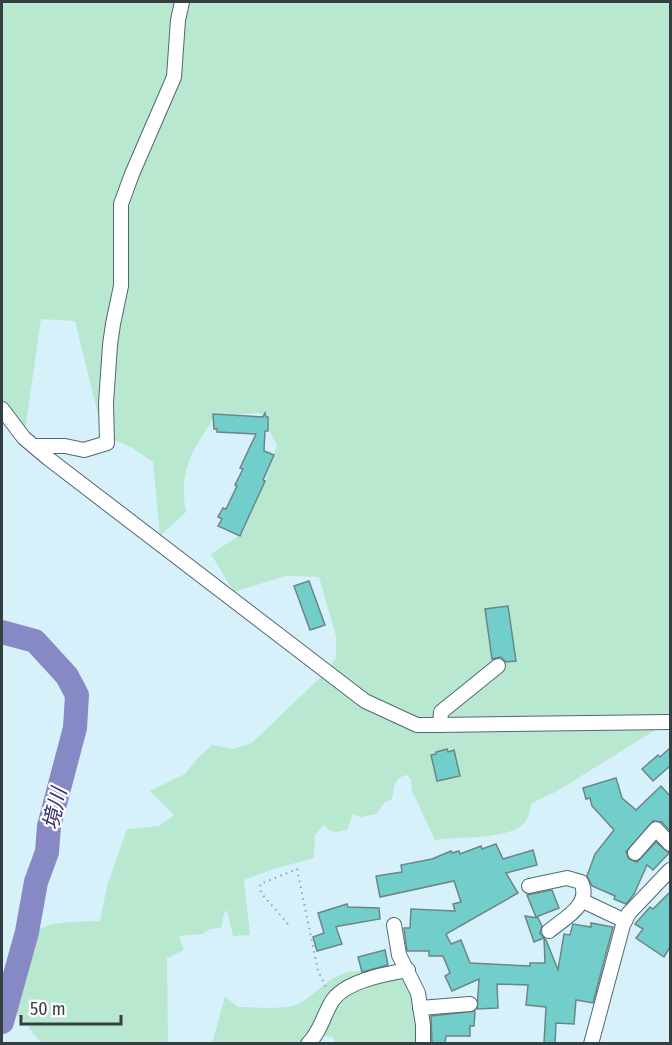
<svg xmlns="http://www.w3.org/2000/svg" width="672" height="1045" font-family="'Fira Sans Condensed','Noto Sans JP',sans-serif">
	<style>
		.green { fill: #b8e8d0 }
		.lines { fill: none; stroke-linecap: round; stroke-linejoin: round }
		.river { stroke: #8789c5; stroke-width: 24 }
		.building { fill: #71cecb; stroke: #6b8685; stroke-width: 1.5 }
		.minor-casing { stroke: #516871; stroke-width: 16 }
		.path { stroke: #90a4ab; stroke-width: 2; stroke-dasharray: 1.5 4.5; stroke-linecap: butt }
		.minor { stroke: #fff; stroke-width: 14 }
		.labels { text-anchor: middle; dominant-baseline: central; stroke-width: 4.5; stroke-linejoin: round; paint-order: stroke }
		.water-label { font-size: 21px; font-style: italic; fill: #353078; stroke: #fff }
	</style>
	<rect width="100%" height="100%" fill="#d7f1fb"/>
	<g class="green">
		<path d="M2,2h668v719l-113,70 -25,12c-2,5 -3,14 -6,18 -14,20 -69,15 -91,19l-23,-49 -1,-12 -4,-4c-15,3 -12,14 -15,24l-7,3 -9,12 -15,3 -8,-3 -6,16 -11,2 -8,-2 -4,-5 -9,10 -1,23 -44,12 -26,10 6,55 -17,1 -6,-26 -3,3 -3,15 -11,1 -8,5 -23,2 5,14 -17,8 1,85h-127l-21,-27 -12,-3c5,-18 14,-70 27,-81 14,-12 47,-10 65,-11l7,-35 20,-57 32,-3 15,-11 -24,-24 35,-17 13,-16 14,-13 21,4 19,-6 75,-72 9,-13v-22l-17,-59 -34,-1 -51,16 -23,-38 32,-21 21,-49 13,-39 -17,-32 -45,3c-22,35 -37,52 -29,96l-26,24 -7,-74 -22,-15 -28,-12 -28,-114 -34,-2 -17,119 -22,-29z"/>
		<path d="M398,970l17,26 3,47h-83l-2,-6 -16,-2 -9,8 -96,1 13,-48 13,11c16,0 42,3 57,-2 15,-5 29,-24 47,-31 16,-6 38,-3 56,-4z"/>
	</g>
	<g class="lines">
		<path class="river" d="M2,632l33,9 32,35 10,19 -2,33 -26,98 -2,26 -11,30 -9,50 -25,90"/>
	</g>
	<g class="building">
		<path d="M265,413l1,4h2v14h-3l-1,20 10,4 -11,25 2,1 -25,55 -22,-10 4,-7 -4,-2 5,-9 3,1 11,-23 -2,-1 8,-16 -3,-1 16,-34 -39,-2v-3h-3l-1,-15 50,3z"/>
		<path d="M309,581l16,44 -15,5 -16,-44z"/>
		<path d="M508,606l8,55 -10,1 -5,-5 -9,2 -7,-50z"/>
		<path d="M670,748v18l-17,15 -11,-12 16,-14 2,2z"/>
		<path d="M447,749l1,3 6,-2 6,26 -23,5 -6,-26 5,-1v-2z"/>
		<path d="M616,778l6,20 14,12 25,-24 9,10v35l-8,-9 -9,-1 -27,31 3,7 8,3 19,-20 13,11 -16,17 -6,-5 -13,29 -8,10 -12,-5 1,-3 -23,-10 -5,-10 8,-22 19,-24 -22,-24 -2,-8 -4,1 -3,-11z"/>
		<path d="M496,844l7,15 30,-9 4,15 -31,8 12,20 -72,41 5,10 10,-4 9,23 60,3v-3h15l-1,-25 2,2 12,30 6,-36 6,1 3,-11 18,3v-4l22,4 -20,76 -17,-3 -2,24 -18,-1 -1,21 -11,-1 2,-36 -20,-2 2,-20 -31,-1 1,24 -21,1 2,-30 -27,12 -7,-15 5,-3 -7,-17h-14v-5h-22l-3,-23h6l1,-19 44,2 -2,-7 8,-2 -7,-21 -74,16 -4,-21 26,-4 -1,-7 31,-6 19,-8 1,2 7,-2 1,3 21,-8 1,3z"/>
		<path d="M552,890l7,18 -23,9 -9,-22z"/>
		<path d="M670,892v55l-6,10 -28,-19 7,-9 -8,-5 15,-17 3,2z"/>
		<path d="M347,904l1,3 31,1 1,11 -41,7 -3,1 6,17 -25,7 -4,-14 11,-4 -6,-20z"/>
		<path d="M525,916l13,2 4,8 -2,7 4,5 -10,4z"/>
		<path d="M385,950l3,15 -26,7 -4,-15z"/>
		<path d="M475,1011l-1,15h-4v10h-24l-1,8h-13l-1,-28z"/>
	</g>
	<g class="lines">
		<g class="minor-casing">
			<g id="minor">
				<path d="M2,409l22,29 25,21 316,242 52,24h19l234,-3"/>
				<path d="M34,446h31l19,4 23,-7 -1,-40 4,-58 3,-21 8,-38v-82l11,-30 42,-97 4,-57 4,-18"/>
				<path d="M440,725l1,-13 57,-46"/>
				<path d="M635,853l21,-24 14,15"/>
				<path d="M529,886l38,-8 14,4c11,22 -16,36 -32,49"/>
				<path d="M583,901l42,20"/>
				<path d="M394,925l5,30 19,38 5,32v19"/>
				<path d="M420,1008l50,-4"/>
				<path d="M308,1044c12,-12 15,-27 23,-41 12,-22 55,-29 77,-33"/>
				<path d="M591,1044l32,-119 6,-12 41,-43"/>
			</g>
		</g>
		<path class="path" d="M288,924l-27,-31 -1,-9 37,-15 21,102 8,16"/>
		<use href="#minor" class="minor"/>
	</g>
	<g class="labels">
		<g class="water-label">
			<text transform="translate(55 809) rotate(-77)">境川</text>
		</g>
	</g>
	<rect width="672" height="1045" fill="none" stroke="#343f43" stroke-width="6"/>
	<path d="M21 1015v9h100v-9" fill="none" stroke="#343f43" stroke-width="3"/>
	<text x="30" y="1015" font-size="18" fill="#343f43" stroke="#ffffff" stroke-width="4.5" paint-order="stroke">50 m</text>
</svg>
